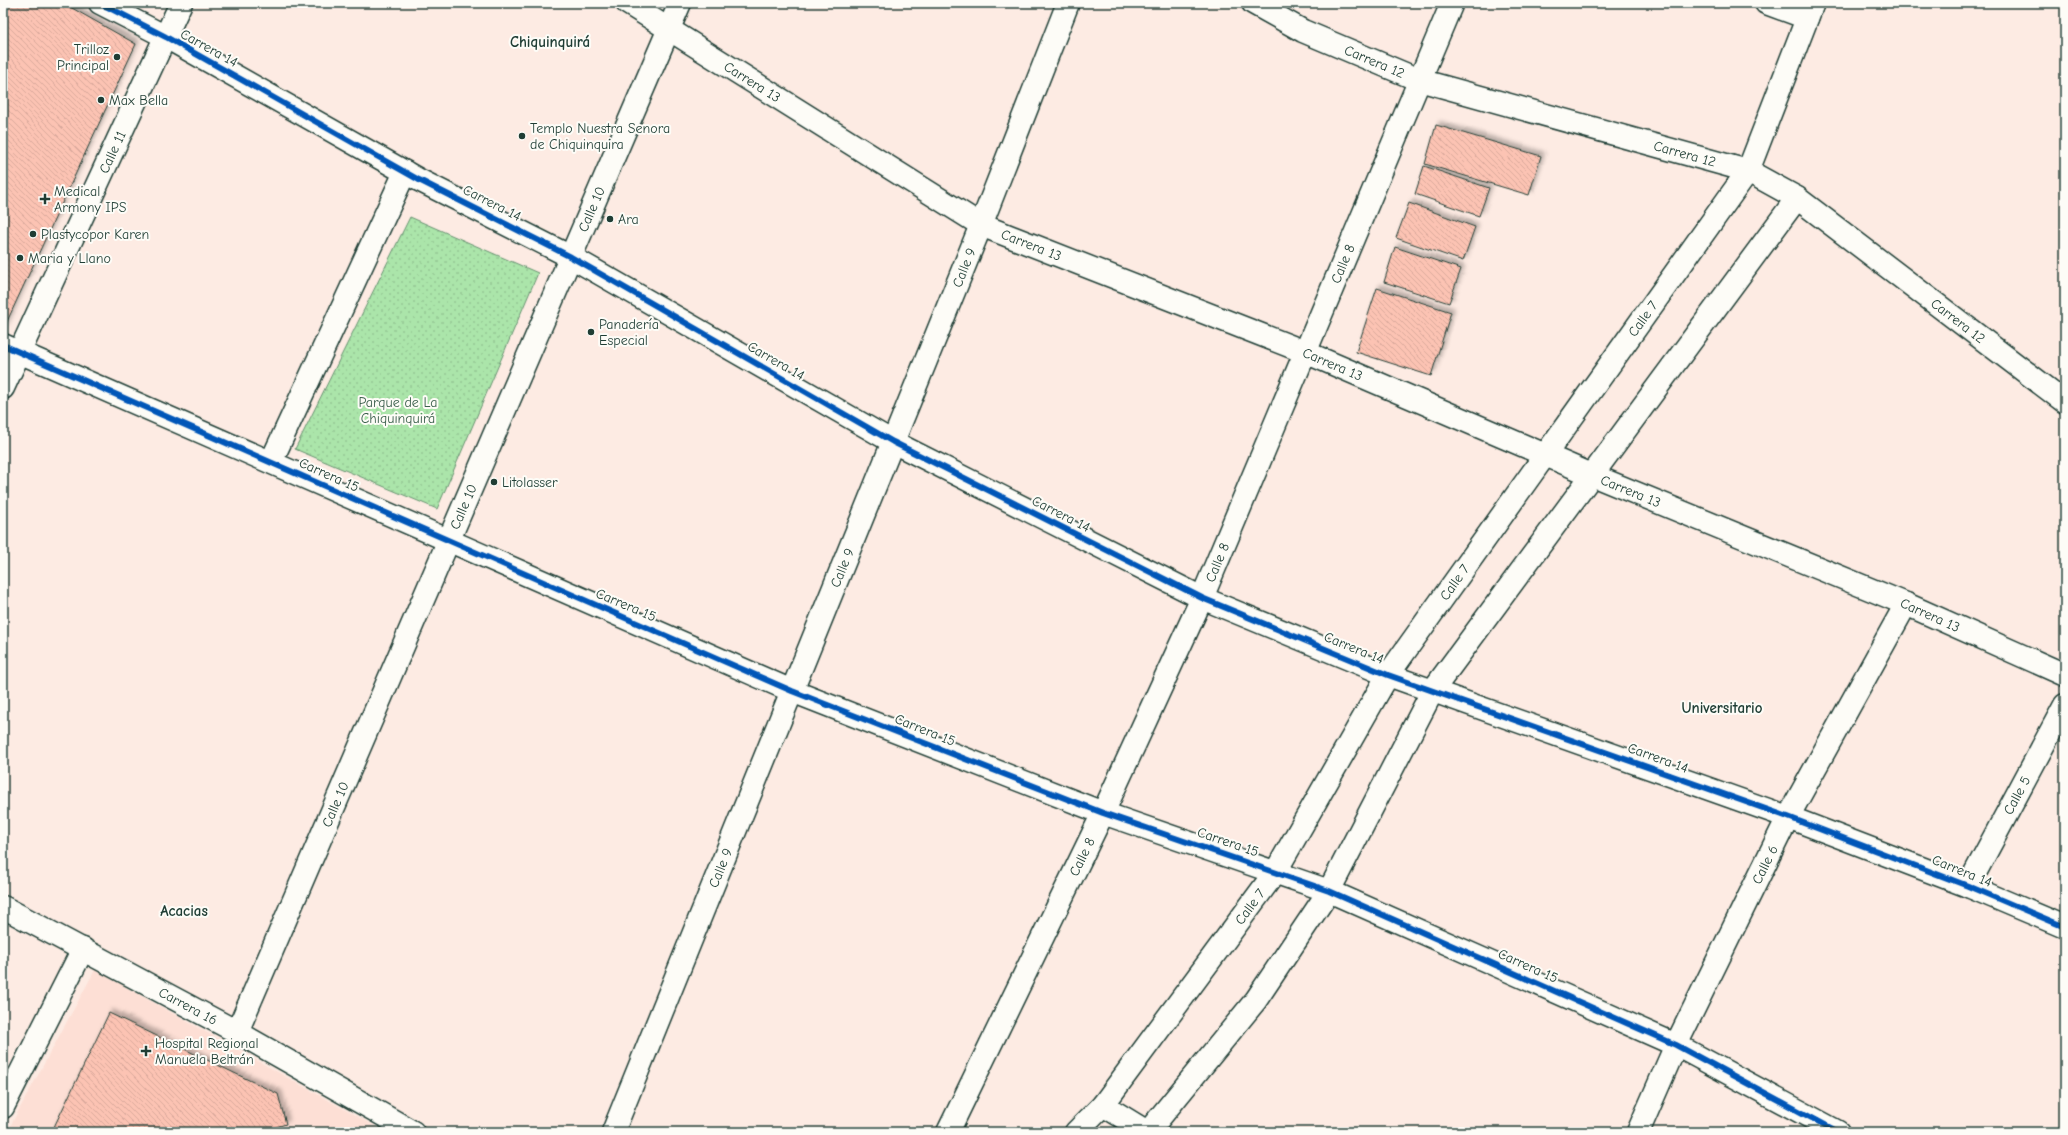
<svg xmlns="http://www.w3.org/2000/svg" width="2068" height="1135" font-family="'Comic Neue',sans-serif">
	<style>
		.built { fill: #fddfd5 }
		.grass { fill: url(#grass-dots); stroke: #65916f }
		.building { fill: url(#building-back-hatch); stroke: #1f3d34; filter: url(#shadow) }
		.lines { fill: none; stroke-linecap: round; stroke-linejoin: round }
		.minor-casing { stroke: #1f3d34; stroke-width: 25 }
		.minor { stroke: #fdfcf7; stroke-width: 22 }
		.cycleway-casing { stroke: #fdfcf7; stroke-width: 8 }
		.cycleway { stroke: #0057b8; stroke-width: 6 }
		.poi-dot { fill: #1f3d34; stroke: #fdfcf7; stroke-width: 1.5 }
		.labels { text-anchor: middle; dominant-baseline: central; stroke-width: 4; stroke-linejoin: round; paint-order: stroke }
		.street-label { font-size: 14px; fill: #1f3d34; stroke: #fdfcf7 }
		.poi-label { font-size: 14px; fill: #1f3d34; stroke: #fdfcf7; text-anchor: start }
		.park-label { font-size: 14px; fill: #3b5f4c; stroke: #fdfcf7 }
		.neighbourhood-label { font-size: 15px; font-weight: bold; fill: #1f3d34; stroke: #fdfcf7 }
	</style>
	<defs>
		<pattern id="grass-dots" width="8" height="8" patternUnits="userSpaceOnUse"><rect width="8" height="8" fill="#abe5aa"/><path d="M2 2h.1M6 6h.1" fill="none" stroke="#93c593" stroke-width="1.8" stroke-linecap="round"/></pattern>
		<pattern id="building-back-hatch" width="6" height="6" patternUnits="userSpaceOnUse"><rect width="6" height="6" fill="#fcc3b3"/><path d="M-1 5l2 2M0 0l6 6M5-1l2 2" fill="none" stroke="#d8a89b"/></pattern>
		<filter id="shadow"><feDropShadow dx="3.5" dy="-3.5" stdDeviation="2" flood-color="#0004"/></filter>
	</defs>
	<rect width="100%" height="100%" fill="#fdebe3"/>
	<filter id="ink" filterUnits="userSpaceOnUse"><feTurbulence type="fractalNoise" baseFrequency=".025" numOctaves="2"/><feDisplacementMap in="SourceGraphic" scale="8" xChannelSelector="R" yChannelSelector="G"/><feConvolveMatrix kernelMatrix="1 2 1 2 8 2 1 2 1" color-interpolation-filters="sRGB"/></filter>
	<g filter="url(#ink)">
		<path class="built" d="M95,970l290,162h-378z"/>
		<path class="grass" d="M410,217l128,56 -101,236 -142,-60z"/>
		<g class="building">
			<path d="M3,3h60l73,41 -133,286z"/>
			<path d="M1436,125l105,31 -12,39 -104,-31z"/>
			<path d="M1424,166l65,22 -10,28 -64,-22z"/>
			<path d="M1409,203l66,24 -12,34 -67,-23z"/>
			<path d="M1395,247l66,22 -12,34 -65,-21z"/>
			<path d="M1377,288l74,24 -20,64 -75,-24z"/>
			<path d="M109,1013l169,81 8,30 -26,8h-205l-2,-3z"/>
		</g>
		<g class="lines">
			<g class="minor-casing">
				<g id="minor">
					<path d="M100,3l66,34 253,143 152,77 322,185 309,156 186,77 400,142 180,69 97,41"/>
					<path id="s1" d="M627,3l354,222 324,127 287,123 314,129 159,71"/>
					<path id="s2" d="M1253,3l50,28 116,49 329,91 49,27 268,204"/>
					<path d="M1766,3l41,15"/>
					<path d="M3,345l789,346 311,122 226,78 347,154 162,87"/>
					<path id="s3" d="M3,388l178,-385"/>
					<path d="M271,462l134,-290"/>
					<path id="s4" d="M1968,886l97,-181"/>
					<path id="s5" d="M3,907l234,125 176,100"/>
					<path id="s6" d="M237,1032l443,-1029"/>
					<path d="M1103,1105l44,27"/>
					<path d="M3,1107l80,-158"/>
					<path id="s7" d="M613,1132l368,-907 87,-222"/>
					<path id="s8" d="M948,1132l155,-319 99,-215 250,-595"/>
					<path id="s9" d="M1076,1132l27,-27 173,-234 112,-196 360,-504 65,-168"/>
					<path d="M1148,1132l108,-132 73,-109 104,-201 364,-492"/>
					<path id="s10" d="M1638,1132l38,-87 112,-228 118,-213"/>
				</g>
			</g>
			<use href="#minor" class="minor"/>
			<g class="cycleway-casing">
				<g id="cycleway">
					<path d="M100,3l66,34 253,143 152,77 322,185 309,156 186,77 400,142 180,69 97,41"/>
					<path d="M3,345l789,346 311,122 226,78 347,154 162,87"/>
				</g>
			</g>
			<use href="#cycleway" class="cycleway"/>
		</g>
	</g>
	<g class="poi-dot">
		<circle cx="117" cy="57" r="4"/>
		<circle cx="101" cy="100" r="4"/>
		<circle cx="522" cy="136" r="4"/>
		<path d="M43 193h4v4h4v4h-4v4h-4v-4h-4v-4h4z"/>
		<circle cx="610" cy="219" r="4"/>
		<circle cx="33" cy="234" r="4"/>
		<circle cx="20" cy="258" r="4"/>
		<circle cx="591" cy="332" r="4"/>
		<circle cx="494" cy="482" r="4"/>
		<path d="M144 1045h4v4h4v4h-4v4h-4v-4h-4v-4h4z"/>
	</g>
	<g class="labels">
		<g class="street-label">
			<text transform="translate(209 48) rotate(29)">Carrera 14</text>
			<text stroke="none"><textPath href="#s2" startOffset="135">Carrera 12</textPath></text>
			<text stroke="none"><textPath href="#s1" startOffset="148">Carrera 13</textPath></text>
			<text stroke="none"><textPath href="#s3" startOffset="260">Calle 11</textPath></text>
			<text stroke="none"><textPath href="#s2" startOffset="459">Carrera 12</textPath></text>
			<text transform="translate(492 203) rotate(27)">Carrera 14</text>
			<text stroke="none"><textPath href="#s6" startOffset="896">Calle 10</textPath></text>
			<text stroke="none"><textPath href="#s1" startOffset="472">Carrera 13</textPath></text>
			<text stroke="none"><textPath href="#s8" startOffset="954">Calle 8</textPath></text>
			<text stroke="none"><textPath href="#s7" startOffset="933">Calle 9</textPath></text>
			<text stroke="none"><textPath href="#s9" startOffset="993">Calle 7</textPath></text>
			<text stroke="none"><textPath href="#s2" startOffset="783">Carrera 12</textPath></text>
			<text transform="translate(776 361) rotate(30)">Carrera 14</text>
			<text stroke="none"><textPath href="#s1" startOffset="796">Carrera 13</textPath></text>
			<text transform="translate(329 475) rotate(24)">Carrera 15</text>
			<text stroke="none"><textPath href="#s1" startOffset="1120">Carrera 13</textPath></text>
			<text stroke="none"><textPath href="#s6" startOffset="572">Calle 10</textPath></text>
			<text transform="translate(1061 514) rotate(27)">Carrera 14</text>
			<text stroke="none"><textPath href="#s8" startOffset="630">Calle 8</textPath></text>
			<text stroke="none"><textPath href="#s7" startOffset="609">Calle 9</textPath></text>
			<text stroke="none"><textPath href="#s9" startOffset="669">Calle 7</textPath></text>
			<text transform="translate(626 605) rotate(23)">Carrera 15</text>
			<text stroke="none"><textPath href="#s1" startOffset="1444">Carrera 13</textPath></text>
			<text transform="translate(1354 648) rotate(22)">Carrera 14</text>
			<text transform="translate(925 730) rotate(22)">Carrera 15</text>
			<text transform="translate(1658 758) rotate(20)">Carrera 14</text>
			<text stroke="none"><textPath href="#s4" startOffset="103">Calle 5</textPath></text>
			<text stroke="none"><textPath href="#s6" startOffset="248">Calle 10</textPath></text>
			<text transform="translate(1228 842) rotate(19)">Carrera 15</text>
			<text stroke="none"><textPath href="#s8" startOffset="306">Calle 8</textPath></text>
			<text stroke="none"><textPath href="#s10" startOffset="296">Calle 6</textPath></text>
			<text stroke="none"><textPath href="#s7" startOffset="285">Calle 9</textPath></text>
			<text transform="translate(1962 871) rotate(22)">Carrera 14</text>
			<text stroke="none"><textPath href="#s9" startOffset="285">Calle 7</textPath></text>
			<text transform="translate(1528 966) rotate(24)">Carrera 15</text>
			<text stroke="none"><textPath href="#s5" startOffset="210">Carrera 16</textPath></text>
		</g>
		<g class="poi-label">
			<text x="109" y="49" text-anchor="end">Trilloz<tspan x="109" dy="16">Principal</tspan></text>
			<text x="109" y="100">Max Bella</text>
			<text x="530" y="128">Templo Nuestra Senora<tspan x="530" dy="16">de Chiquinquira</tspan></text>
			<text x="54" y="191">Medical<tspan x="54" dy="16">Armony IPS</tspan></text>
			<text x="618" y="219">Ara</text>
			<text x="41" y="234">Plastycopor Karen</text>
			<text x="28" y="258">Maria y Llano</text>
			<text x="599" y="324">Panadería<tspan x="599" dy="16">Especial</tspan></text>
			<text x="502" y="482">Litolasser</text>
			<text x="155" y="1043">Hospital Regional<tspan x="155" dy="16">Manuela Beltrán</tspan></text>
		</g>
		<g class="park-label">
			<text x="398" y="402">Parque de La<tspan x="398" dy="16">Chiquinquirá</tspan></text>
		</g>
		<g class="neighbourhood-label">
			<text x="550" y="42">Chiquinquirá</text>
			<text x="1722" y="708">Universitario</text>
			<text x="184" y="911">Acacias</text>
		</g>
	</g>
	<rect width="2068" height="1135" fill="none" stroke="#fdfcf7" stroke-width="16"/>
	<rect x="8" y="8" width="2052" height="1119" fill="none" stroke="#1f3d34" stroke-width="1.5" filter="url(#ink)"/>
</svg>
